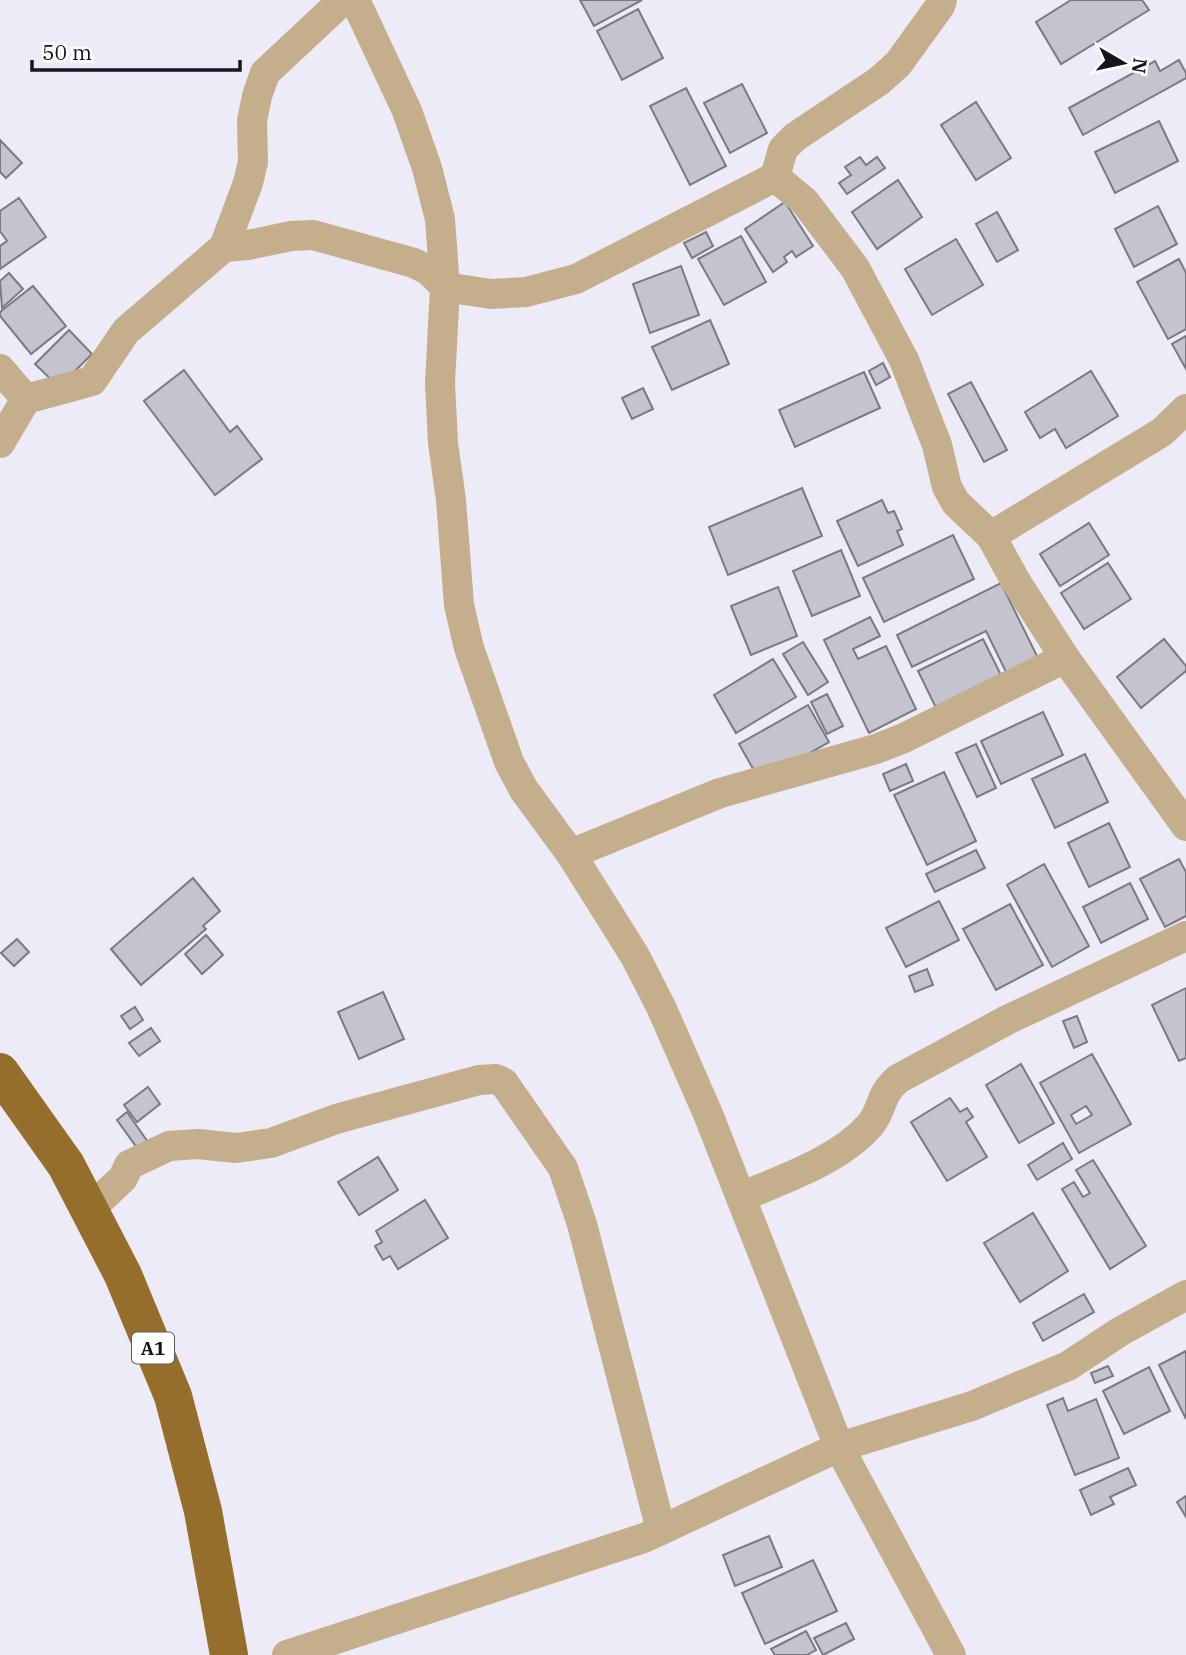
<svg xmlns="http://www.w3.org/2000/svg" width="1186" height="1655" font-family="'IBM Plex Serif',serif">
	<style>
		.building { fill: #c4c3ce; stroke: #7b7a84; stroke-width: 2; fill-rule: evenodd }
		.lines { fill: none; stroke-linecap: round; stroke-linejoin: round }
		.minor { stroke: #c4ae8c; stroke-width: 30 }
		.trunk { stroke: #966e2c; stroke-width: 38 }
		.labels { text-anchor: middle; dominant-baseline: central; stroke-width: 5; stroke-linejoin: round; paint-order: stroke }
		.shield { fill: #fff; stroke: #5c5c5f; stroke-width: 2 }
		.shield-label { font-size: 19px; font-weight: bold; fill: #16161a }
	</style>
	<rect width="100%" height="100%" fill="#ecebf7"/>
	<g class="building">
		<path d="M580,0h62l-48,26z"/>
		<path d="M1071,0h71l7,10 -88,54 -25,-42z"/>
		<path d="M638,9l25,49 -41,22 -25,-49z"/>
		<path d="M1179,60l7,13v5l-103,57 -14,-27 86,-47 5,10z"/>
		<path d="M742,84l25,49 -37,20 -26,-50z"/>
		<path d="M686,88l40,78 -36,19 -40,-79z"/>
		<path d="M976,102l35,56 -35,22 -35,-55z"/>
		<path d="M1159,121l19,40 -63,32 -20,-41z"/>
		<path d="M0,140l22,23 -16,15 -6,-6z"/>
		<path d="M860,157l6,8 11,-8 8,11 -38,26 -8,-11 12,-8 -6,-8z"/>
		<path d="M898,180l24,37 -45,32 -25,-37z"/>
		<path d="M19,198l27,39 -46,32v-23l7,-5 -7,-10v-20z"/>
		<path d="M785,202l28,44 -17,11 -4,-6 -8,6 3,5 -14,10 -28,-43z"/>
		<path d="M1158,206l19,38 -43,23 -19,-38z"/>
		<path d="M997,212l21,38 -21,12 -21,-38z"/>
		<path d="M706,232l7,14 -21,12 -8,-15z"/>
		<path d="M741,236l25,46 -42,23 -26,-46z"/>
		<path d="M956,239l27,46 -51,30 -27,-46z"/>
		<path d="M1179,259l7,14v56l-18,10 -31,-57z"/>
		<path d="M681,266l18,49 -49,18 -17,-49z"/>
		<path d="M9,273l14,16 -21,19 -2,-27z"/>
		<path d="M33,286l33,40 -35,28 -31,-38v-4z"/>
		<path d="M710,320l19,44 -57,26 -20,-43z"/>
		<path d="M69,330l23,24 -33,33 -24,-23z"/>
		<path d="M1186,336v33l-14,-25z"/>
		<path d="M883,363l7,14 -14,8 -7,-14z"/>
		<path d="M184,370l46,62 7,-6 25,33 -47,36 -71,-94z"/>
		<path d="M1091,371l27,45 -52,32 -11,-19 -15,9 -15,-26z"/>
		<path d="M864,372l16,36 -85,39 -16,-37z"/>
		<path d="M971,382l36,68 -23,12 -36,-68z"/>
		<path d="M643,388l10,21 -21,10 -10,-21z"/>
		<path d="M802,488l20,48 -94,39 -19,-48z"/>
		<path d="M882,500l6,13 6,-2 8,18 -5,2 6,14 -45,21 -21,-45z"/>
		<path d="M1089,523l20,32 -49,31 -20,-32z"/>
		<path d="M953,535l21,44 -90,43 -21,-44z"/>
		<path d="M841,550l19,46 -48,20 -19,-45z"/>
		<path d="M1108,563l23,36 -47,30 -23,-36z"/>
		<path d="M1001,583l37,75 -31,16 -21,-43 -74,36 -15,-32z"/>
		<path d="M778,587l19,49 -46,19 -20,-49z"/>
		<path d="M870,617l10,19 -27,13 5,10 28,-13 30,63 -47,24 -45,-93z"/>
		<path d="M983,639l19,38 -65,33 -19,-39z"/>
		<path d="M1164,639l22,27v5l-45,37 -24,-31z"/>
		<path d="M803,642l25,40 -20,13 -25,-41z"/>
		<path d="M773,659l23,38 -60,36 -22,-38z"/>
		<path d="M827,694l16,32 -16,8 -16,-32z"/>
		<path d="M808,705l21,37 -69,39 -21,-37z"/>
		<path d="M1043,712l20,43 -62,29 -20,-43z"/>
		<path d="M976,744l20,44 -19,9 -21,-44z"/>
		<path d="M1085,754l23,48 -53,26 -23,-49z"/>
		<path d="M906,764l7,17 -23,10 -7,-17z"/>
		<path d="M944,772l32,69 -49,24 -33,-70z"/>
		<path d="M1109,823l21,44 -41,20 -21,-44z"/>
		<path d="M976,850l9,18 -50,24 -9,-18z"/>
		<path d="M1179,859l7,13v44l-21,11 -25,-48z"/>
		<path d="M1044,864l45,82 -37,21 -45,-82z"/>
		<path d="M193,878l27,33 -17,15 3,3 -65,56 -30,-36z"/>
		<path d="M1130,883l18,36 -47,24 -18,-36z"/>
		<path d="M939,901l20,39 -53,27 -20,-39z"/>
		<path d="M1010,904l33,61 -47,25 -33,-61z"/>
		<path d="M206,935l17,20 -21,19 -17,-20z"/>
		<path d="M17,939l12,13 -15,14 -13,-13z"/>
		<path d="M927,969l6,16 -18,7 -6,-16z"/>
		<path d="M1186,988v70l-7,3 -27,-56z"/>
		<path d="M383,992l21,47 -45,20 -21,-47z"/>
		<path d="M135,1007l8,13 -13,9 -9,-13z"/>
		<path d="M1077,1016l10,26 -13,6 -11,-27z"/>
		<path d="M151,1028l9,13 -21,15 -10,-13z"/>
		<path d="M1092,1054l39,70 -52,29 -39,-70zM1086,1106l6,9 -16,9 -5,-9z"/>
		<path d="M1021,1064l33,59 -35,20 -33,-58z"/>
		<path d="M148,1087l12,17 -23,18 -13,-17z"/>
		<path d="M950,1098l10,14 7,-4 6,9 -7,5 21,35 -40,24 -36,-59z"/>
		<path d="M127,1112l23,33 -10,7 -23,-32z"/>
		<path d="M1063,1143l9,16 -35,21 -9,-15z"/>
		<path d="M378,1157l20,33 -39,25 -21,-33z"/>
		<path d="M1093,1160l53,86 -36,23 -48,-80 12,-7 9,15 7,-4 -14,-23z"/>
		<path d="M425,1200l23,38 -50,31 -8,-13 -7,4 -8,-14 7,-4 -6,-11z"/>
		<path d="M1033,1213l35,58 -48,31 -36,-59z"/>
		<path d="M1084,1294l10,18 -51,29 -10,-18z"/>
		<path d="M1186,1351v68l-27,-54z"/>
		<path d="M1108,1366l5,10 -18,7 -4,-10z"/>
		<path d="M1149,1367l21,44 -46,23 -21,-43z"/>
		<path d="M1063,1398l5,13 28,-12 23,59 -44,17 -28,-70z"/>
		<path d="M1128,1468l8,17 -26,12 4,7 -23,11 -11,-25z"/>
		<path d="M1186,1496v21l-9,-15z"/>
		<path d="M769,1536l13,31 -47,19 -12,-31z"/>
		<path d="M813,1560l24,51 -72,33 -23,-51z"/>
		<path d="M846,1623l8,16 -31,16 -9,-17z"/>
		<path d="M806,1631l10,19 -9,5h-32l-4,-6z"/>
	</g>
	<g class="lines">
		<g class="minor">
			<path d="M355,0l52,111 20,57 13,51 5,68 -5,96 3,60 8,57 8,105 10,43 40,114 15,28 47,64 64,102 27,53 46,105 131,333 112,208"/>
			<path d="M775,177l8,-28 12,-12 84,-56 19,-17 42,-58 2,-6"/>
			<path d="M224,247l24,-2 43,-9 22,-1 101,28 14,7 17,17 46,7 35,-2 50,-13 199,-102 30,25 50,66 49,92 33,85 10,42 9,16 35,33 24,44 50,78 121,168"/>
			<path d="M0,369l26,30"/>
			<path d="M0,443l26,-44 66,-18 34,-50 98,-84 24,-64 5,-21 -1,-41 5,-25 8,-23 78,-73"/>
			<path d="M991,536l171,-104 24,-23"/>
			<path d="M571,854l149,-61 156,-44 28,-11 161,-80"/>
			<path d="M741,1197c42,-18 99,-37 129,-72 13,-15 9,-30 28,-46l109,-59 179,-84"/>
			<path d="M89,1210l34,-32 6,-13 40,-19 29,-2 38,4 35,-5 65,-24 143,-39 17,-1 8,4 59,85 19,56 79,306"/>
			<path d="M287,1655l357,-117 195,-91 133,-41 96,-40 53,-35 65,-36"/>
		</g>
		<path class="trunk" d="M0,1072l66,93 57,110 50,121 30,115 26,144"/>
	</g>
	<g class="labels">
		<rect class="shield" x="132" y="1332.5" width="42" height="31" rx="5"/>
		<g class="shield-label">
			<text x="153" y="1348">A1</text>
		</g>
	</g>
	<g transform="translate(1123 63) rotate(99)" stroke="#ffffff" stroke-width="5" paint-order="stroke">
	<path d="M0-5L12 26L0 18L-12 26Z" fill="#16161a"/>
	<text y="-10" font-size="19" font-weight="bold" text-anchor="middle" fill="#16161a">N</text>
	</g>
	<path d="M32 60v10h208v-10" fill="none" stroke="#16161a" stroke-width="3.5"/>
	<text x="42" y="60" font-size="21" fill="#16161a" stroke="#ffffff" stroke-width="5" paint-order="stroke">50 m</text>
</svg>
